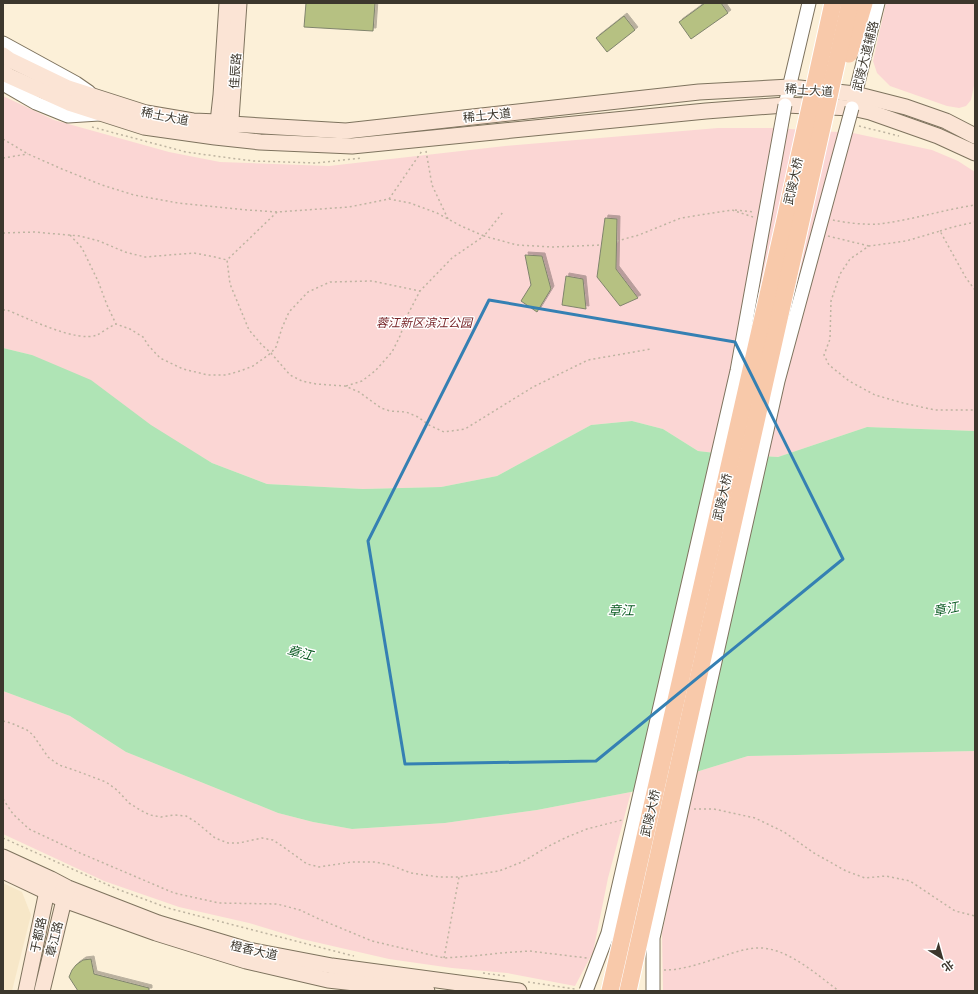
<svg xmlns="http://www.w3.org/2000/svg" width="978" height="994" font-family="'IBM Plex Serif','Noto Sans SC',serif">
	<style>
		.built { fill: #f7e7c8 }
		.green { fill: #fbd6d4 }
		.water { fill: #afe4b5 }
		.building { fill: #b6c182; stroke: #80846d; filter: url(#shadow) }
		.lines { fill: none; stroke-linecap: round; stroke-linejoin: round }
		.tertiary-casing { stroke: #7e735e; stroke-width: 15 }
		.secondary-casing { stroke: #7e735e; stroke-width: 17 }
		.path { stroke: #beb4a1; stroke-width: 1.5; stroke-dasharray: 2 3; stroke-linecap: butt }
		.tertiary { stroke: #fff; stroke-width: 13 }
		.secondary { stroke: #fbe4d5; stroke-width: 15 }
		.tertiary-bridge-casing { stroke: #7e735e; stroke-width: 15; stroke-linecap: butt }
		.primary-bridge-casing { stroke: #fff; stroke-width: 19; stroke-linecap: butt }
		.tertiary-bridge { stroke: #fff; stroke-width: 13 }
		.primary-bridge { stroke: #f8c9aa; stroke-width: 17 }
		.marked { fill: none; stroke: #3580b3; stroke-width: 3; stroke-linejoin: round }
		.labels { text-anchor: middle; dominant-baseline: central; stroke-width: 3; stroke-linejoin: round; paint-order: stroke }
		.street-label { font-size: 12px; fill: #3c372d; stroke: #fff }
		.park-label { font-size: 12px; font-style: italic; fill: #772629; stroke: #fff }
		.water-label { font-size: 13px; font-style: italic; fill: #095a21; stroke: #fff }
	</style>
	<defs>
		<filter id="shadow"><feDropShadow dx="3" dy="-3" stdDeviation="0" flood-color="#0004"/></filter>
	</defs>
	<rect width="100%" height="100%" fill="#fcf0d8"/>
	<path class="built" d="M3,883l19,9 9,23 -19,76h-9z"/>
	<g class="green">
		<path d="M886,3h89v78l-4,19 -5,6 -7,2 -12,-2 -57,-20 -13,-13 -4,-12z"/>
		<path d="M3,96l51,24 115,32 51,10 109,4 176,-20 213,-18h57l78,5 79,17 26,11 17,11v259l-108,-4 -89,30 -54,-3 -26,-3 -35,-22 -31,-8 -41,4 -94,51 -56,11 -78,2 -96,-5 -55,-21 -180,-108 -29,-7z"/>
		<path d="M3,691l67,25 56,36 152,61 35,9 39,7 93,-6 92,-13 94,-18 -23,86 -15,74 -18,34 -68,-13 -55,-5 -63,-9 -87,-20 -53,-16 -70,-16 -75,-26 -101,-47z"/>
		<path d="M975,751v240h-312l-1,-58 34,-161 52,-16z"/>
	</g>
	<path class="water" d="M3,348l29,7 59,25 60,45 61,38 55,21 96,5 78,-2 56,-11 94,-51 41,-4 31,8 35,22 26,3 54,3 89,-30 108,4v320l-227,5 -117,36 -94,18 -92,13 -93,6 -39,-7 -35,-9 -152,-61 -56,-36 -67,-25z"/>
	<g class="building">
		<path d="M306,3h69l-2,28 -69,-4z"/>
		<path d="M705,3h16l7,10 -37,26 -12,-17z"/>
		<path d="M624,16l11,14 -28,22 -11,-14z"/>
		<path d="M605,218l12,1 -1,50 22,29 -18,8 -23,-29z"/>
		<path d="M525,255l17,1 9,33 -14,23 -16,-11 10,-16z"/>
		<path d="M566,276l17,3 3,30 -24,-4z"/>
		<path d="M91,959l3,15 55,14v3h-71l-9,-14 3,-7 4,-5 7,-5z"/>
	</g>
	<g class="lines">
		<g class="tertiary-casing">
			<g id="tertiary">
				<path d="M3,43l73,40 13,9"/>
				<path d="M3,84l33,19 32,13 31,-2"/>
				<path d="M853,103l25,-100"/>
				<path d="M785,105l24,-102"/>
			</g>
		</g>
		<g class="secondary-casing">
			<g id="secondary">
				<path d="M3,55l7,5 58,28 78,25 47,8 25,1 13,2 115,7 353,-39 91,-5 65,7 51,13 40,14 29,15"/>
				<path d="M3,72l6,4 60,27 75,24 71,10 45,5 92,4 354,-35 79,-6 67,3 18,4 68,24 37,17"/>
				<path d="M216,131l2,-9 3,-27 6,-92"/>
				<path d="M230,134l9,-131"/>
				<path d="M3,857l48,22 17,9 90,35 90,27 84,16 187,25"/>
				<path d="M3,871l61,29 92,33 90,28 82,19 99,11"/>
				<path d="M26,991l21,-100 3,-9"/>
				<path d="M42,991l22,-91 3,-9"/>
			</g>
		</g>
		<g class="path">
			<path d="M859,126l40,10"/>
			<path d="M92,127l94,25 44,6 24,3 62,2 46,-5"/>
			<path d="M3,139l25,15 34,15 40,16 32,10 44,8 70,7 29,2 72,-5 40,-8 21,4 27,10 24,13 23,10 19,-24"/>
			<path d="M426,151l6,34 16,34"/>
			<path d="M3,158l25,-4"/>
			<path d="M389,199l33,-48"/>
			<path d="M735,210l19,2"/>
			<path d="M277,212l-50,48 3,24 19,46 13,15 9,8 19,22 12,6 14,3 29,2 14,6 22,16 9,3 16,1 12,5 11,8 15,7 21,-3 68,-42 55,-27 63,-11"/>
			<path d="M833,220c13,3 33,5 46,4 32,-4 64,-14 96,-19"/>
			<path d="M940,231l13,-4 22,-5"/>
			<path d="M3,233l31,-1 46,4 19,5 26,11 20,5 49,-4 21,4 12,3"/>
			<path d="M70,235l12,13 16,33 9,24 9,19 14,5 13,8 5,8 12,13 23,11 25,6h18l14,-4 13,-5 18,-13 5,-6 6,-19 7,-16 19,-20 22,-10 42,-1 48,10"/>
			<path d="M828,236l41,10"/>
			<path d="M617,241l22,-6 42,-17 51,-8 21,7"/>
			<path d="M975,290l-9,-12 -26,-47 -34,10 -37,5 -19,13 -10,15 -9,27 -1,38 -6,16 5,10 20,16 26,14 28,8 32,7h40"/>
			<path d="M3,310h4c20,8 70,33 90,25 6,-3 12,-8 19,-11"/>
			<path d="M346,386l16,-5 13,-10 17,-19 8,-16 8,-22 12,-23 32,-33 32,-22 33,9 36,2 49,-2"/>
			<path d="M3,721l8,2 16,7 6,5 15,22 11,8 15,5 32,12 11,8 12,13 11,7 10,5 11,2 13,-2 12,1 10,6 19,16 13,5h11l23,-5 11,2 9,6 25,18 12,3 33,-5h23l15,3 21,8 28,4h20l40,-6 23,-9 27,-16 18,-9 20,-8 35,-9"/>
			<path d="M3,799l10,15 16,15 51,24 94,40 45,10 58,1 23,6 19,9 53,22 72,17 28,-2 29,-3 28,-2 58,7"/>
			<path d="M694,809h20l41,9 29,14 30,21 32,18 19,7 21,-2 24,5 45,30 20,5"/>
			<path d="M3,838l114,51 51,19 186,48"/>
			<path d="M444,958l15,-81"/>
			<path d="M664,970c19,0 38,-7 57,-13 11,-4 23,-8 35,-9 30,-2 61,27 83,43"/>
			<path d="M483,973l22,3"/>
			<path d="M528,982l47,7"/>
		</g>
		<use href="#tertiary" class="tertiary"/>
		<use href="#secondary" class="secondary"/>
		<g class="tertiary-bridge-casing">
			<g id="tertiary-bridge">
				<path d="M586,991l22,-58 129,-562 48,-266"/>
				<path d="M653,991v-53l125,-557 74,-273"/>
			</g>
		</g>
		<g class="primary-bridge-casing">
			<g id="primary-bridge">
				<path d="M849,54l15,-51"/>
				<path d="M610,991l175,-771 48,-217"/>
				<path d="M628,991l222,-988"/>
			</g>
		</g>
		<use href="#tertiary-bridge" class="tertiary-bridge"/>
		<use href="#primary-bridge" class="primary-bridge"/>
	</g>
	<path class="marked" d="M489,300l246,42 108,217 -247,202 -191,3 -37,-223z"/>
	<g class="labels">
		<g class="street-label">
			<text transform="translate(865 56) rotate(-76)">武陵大道辅路</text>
			<text transform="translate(235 71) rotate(-86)">佳辰路</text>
			<text transform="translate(809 90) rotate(4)">稀土大道</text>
			<text transform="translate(487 115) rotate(-6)">稀土大道</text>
			<text transform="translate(165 116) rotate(11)">稀土大道</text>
			<text transform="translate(793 181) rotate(-77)">武陵大桥</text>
			<text transform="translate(722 497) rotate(-77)">武陵大桥</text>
			<text transform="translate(650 813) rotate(-77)">武陵大桥</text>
			<text transform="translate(38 935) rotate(-78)">于都路</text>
			<text transform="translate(54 939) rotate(-76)">章江路</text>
			<text transform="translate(254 950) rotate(13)">橙香大道</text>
		</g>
		<g class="park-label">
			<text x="424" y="322">蓉江新区滨江公园</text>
		</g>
		<g class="water-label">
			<text transform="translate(946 609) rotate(-11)">章江</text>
			<text x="621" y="610">章江</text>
			<text transform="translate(300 653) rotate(14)">章江</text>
		</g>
	</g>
	<rect width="978" height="994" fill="none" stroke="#3c372d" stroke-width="8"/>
	<g transform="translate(942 958) rotate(143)" stroke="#ffffff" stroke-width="3" paint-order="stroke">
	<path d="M0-3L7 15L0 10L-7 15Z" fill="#3c372d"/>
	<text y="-6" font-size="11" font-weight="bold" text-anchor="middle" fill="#3c372d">北</text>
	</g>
</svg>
